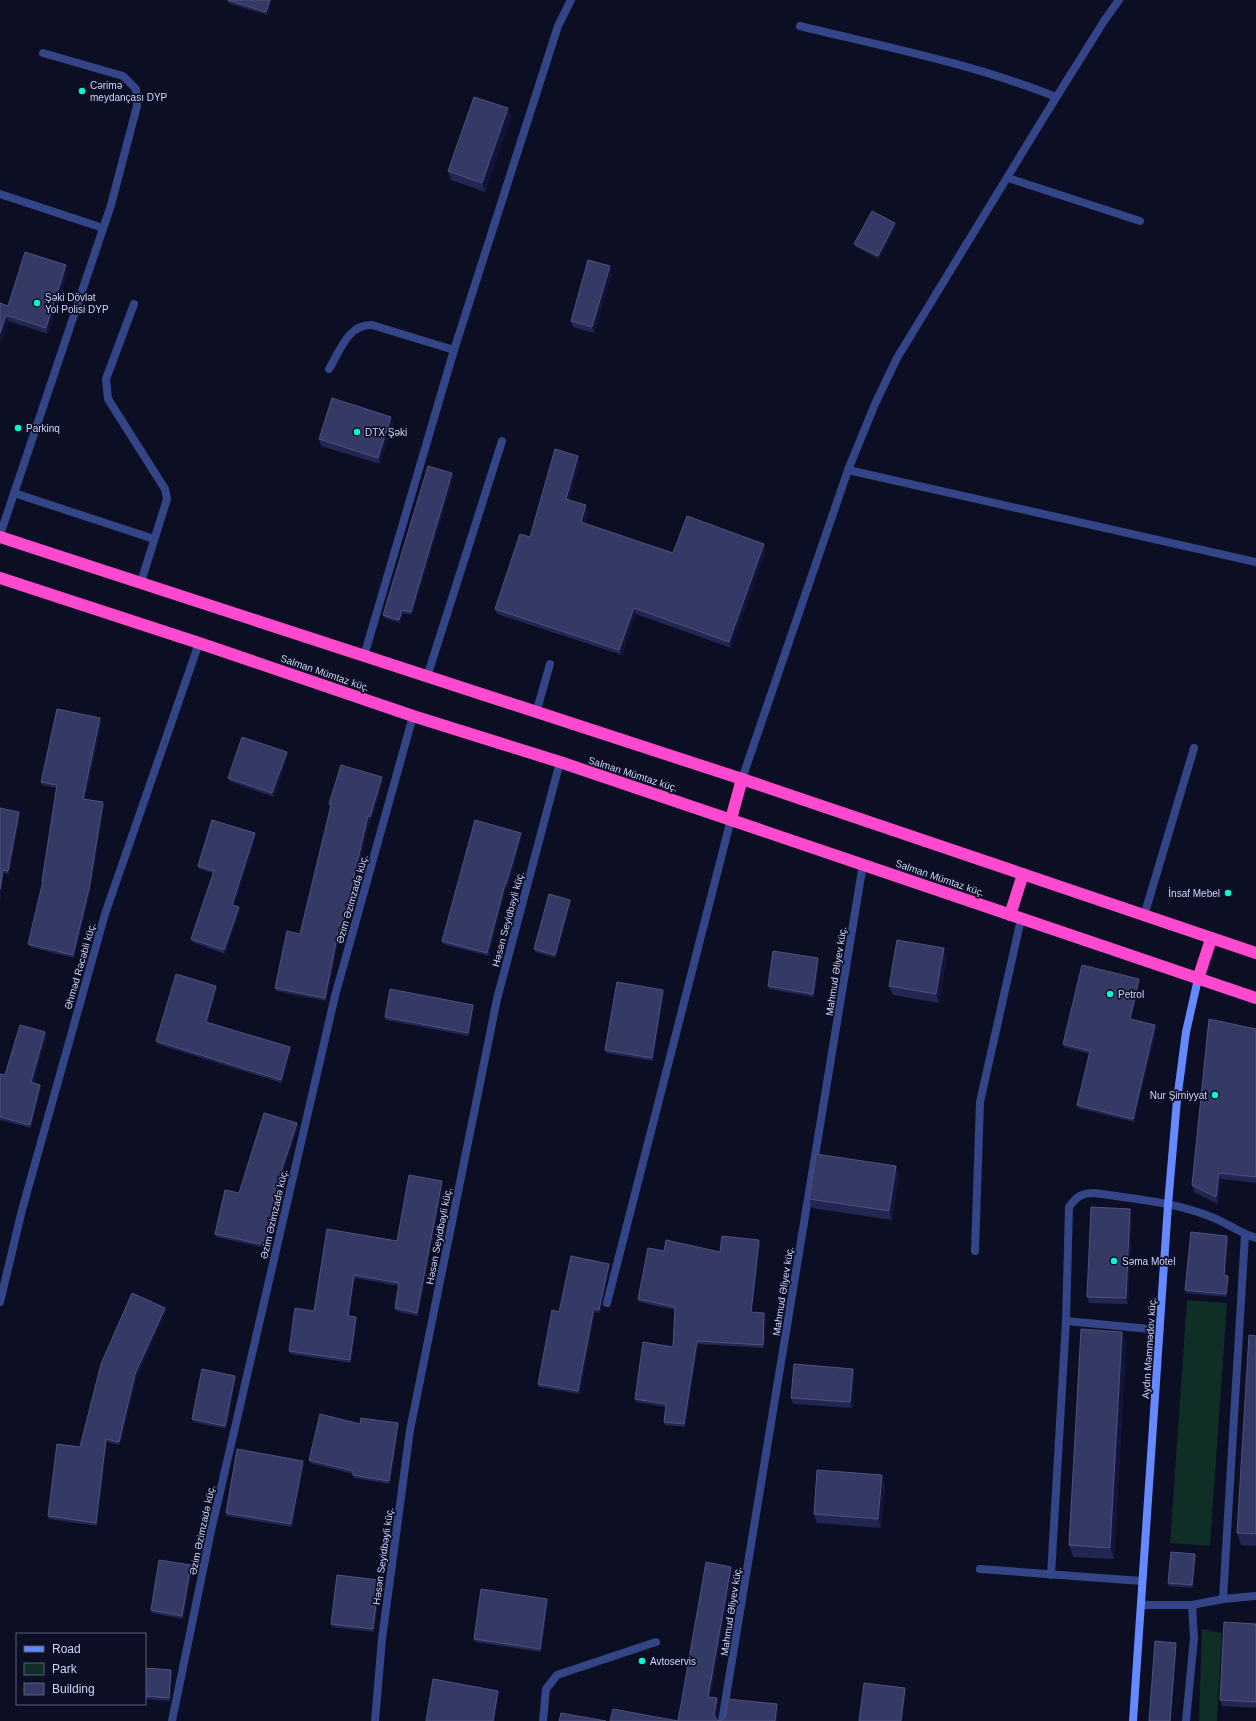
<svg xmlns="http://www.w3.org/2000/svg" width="1256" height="1721" font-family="Helvetica,sans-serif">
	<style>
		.green { fill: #0f2e25 }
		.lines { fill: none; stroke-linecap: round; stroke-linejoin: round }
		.lane { stroke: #334587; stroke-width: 8 }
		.street { stroke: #334587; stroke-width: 8 }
		.secondary { stroke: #6689ff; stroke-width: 8 }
		.highway { stroke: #ff4acf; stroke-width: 12 }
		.wall { fill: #232653 }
		.shaded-wall { fill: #121538 }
		.building { fill: #353965; stroke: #4e527e }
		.poi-dot { fill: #00fad3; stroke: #0c0e24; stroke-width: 1.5 }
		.labels { text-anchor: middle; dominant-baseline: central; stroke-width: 3.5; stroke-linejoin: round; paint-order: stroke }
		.poi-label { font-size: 10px; fill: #cfd6ff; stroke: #0c0e24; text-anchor: start }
		.street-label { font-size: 10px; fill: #cfd6ff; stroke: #0c0e24 }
	</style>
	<rect width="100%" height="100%" fill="#0c0e24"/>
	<g class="green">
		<path d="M1187,1300l40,3 -17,243 -40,-3z"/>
		<path d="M1202,1629l20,4 -5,88h-18z"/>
	</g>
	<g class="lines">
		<g class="lane">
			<path d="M0,194l103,34"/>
			<path d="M134,304l-28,75 2,20 57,90 2,10 -26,83"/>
			<path d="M329,369c11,-18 19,-45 43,-44l82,25"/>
			<path d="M14,493l140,46"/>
			<path d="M0,535l111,-330 26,-99 -1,-17 -13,-13 -80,-23"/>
			<path d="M427,677l75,-236"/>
			<path d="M536,713l14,-49"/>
			<path d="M1144,916l50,-168"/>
			<path d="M975,1251l5,-149 41,-183"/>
			<path d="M1066,1321l94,9"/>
			<path d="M980,1569l162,12"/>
			<path d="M1051,1575l15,-254 3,-114c8,-11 13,-14 26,-14 38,6 79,9 114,23 17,6 30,17 47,22"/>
			<path d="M1223,1599l22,-364"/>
			<path d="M543,1721l3,-32 11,-14 99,-33"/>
			<path d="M1186,1721l8,-83 -2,-33"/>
		</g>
		<g class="street">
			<path d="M800,26c86,21 174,38 256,71"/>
			<path d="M1008,178l132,43"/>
			<path d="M848,470l408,92"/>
			<path d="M364,656l90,-306 104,-324 13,-26"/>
			<path d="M742,779l106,-309 27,-66 22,-46 147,-241 60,-96 15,-21"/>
			<path d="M0,1302l22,-92 83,-296 94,-271"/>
			<path d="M607,1303l124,-484"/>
			<path d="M1142,1605h50l31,-6 33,-3"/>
			<path d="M172,1721l39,-190 124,-535 78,-280"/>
			<path d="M375,1721l7,-82 28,-209 87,-431 63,-237"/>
			<path d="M722,1721l141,-857"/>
		</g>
		<path class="secondary" d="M1133,1721l35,-516 9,-105 9,-68 12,-53"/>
		<g class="highway">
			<path d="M0,537l742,242 514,174"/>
			<path d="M0,578l199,65 214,73 147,46 696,236"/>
			<path d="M731,819l11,-40"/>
			<path d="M1010,915l13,-41"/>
			<path d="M1198,979l13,-40"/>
		</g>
	</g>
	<g class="wall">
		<path d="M227,0h45l-4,15 -40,-12z"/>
		<path d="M511,117l-26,75 -34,-12 -3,-9z"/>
		<path d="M895,223l1,3 -17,33 -23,-12 -2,-3z"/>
		<path d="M68,271l-20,63 -40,-13 -8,25v-43l8,3z"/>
		<path d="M612,272l-18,61 -21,-6 -2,-6z"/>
		<path d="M393,423l-13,41 -59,-18 -2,-7z"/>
		<path d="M578,456l2,6 -11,38 19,10 -3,14 88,29 93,-3 -35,98 -95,-34 -14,41 -125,-41 -2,-5 35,-72z"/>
		<path d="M452,473l2,3 -42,139 -9,-2 -3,10 -16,-5 -1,-3z"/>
		<path d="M102,721l-17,78 18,3 1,3 -14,87 -16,66 -44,-11 -2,-3 15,-60 -1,-3 15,-93 -15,-3 -1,-3z"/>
		<path d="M288,755l-14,42 -45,-16 -1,-3z"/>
		<path d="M383,781l-12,39 -1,-1 -26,107h-3l-15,75 -50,-10 -1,-3 25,-54 31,-126 -2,-4z"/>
		<path d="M0,808l20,7 -11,59 -5,-1 -4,28z"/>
		<path d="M255,833l1,3 -22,69 5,2 1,3 -15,44 -33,-12 -1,-3 22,-66 -14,-4 -1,-3z"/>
		<path d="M522,836l-14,51h-2l-17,69 -46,-12 -1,-3z"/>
		<path d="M570,900l1,3 -15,55 -20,-6 -2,-3z"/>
		<path d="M947,957l-8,46 -46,-8 -4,-9z"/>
		<path d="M818,958l1,3 -5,36 -45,-8 -1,-3z"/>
		<path d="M1140,982l-9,37 24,6 2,3 -23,94 -56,-14 -1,-3 13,-51 -26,-7 -1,-3z"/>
		<path d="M216,986l1,3 -10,33 84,28 -9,33 -125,-39 -1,-3z"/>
		<path d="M664,993l-11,68 -47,-8 -1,-3z"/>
		<path d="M474,1008l-5,28 -83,-16 -1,-3z"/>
		<path d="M1256,1029v154l-35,-4 -3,25 -24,-12 -2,-7z"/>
		<path d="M45,1032l2,3 -14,48 7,2 1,3 -10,40 -31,-8v-46l5,1z"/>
		<path d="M297,1123l1,3 -24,75 2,3 -10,44 -50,-11 -1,-3 24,-41z"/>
		<path d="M896,1166l3,9 -7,45 -80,-12 -3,-9z"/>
		<path d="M443,1185l-25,131 -22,-5 -1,-3 4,-22 -44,-8 -6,38 7,1 1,3 -6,43 -61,-9 -1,-3 25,-40 13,-82 70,12z"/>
		<path d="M1130,1209l2,6 -4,89 -39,-1 -2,-6z"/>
		<path d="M1229,1239l-4,36 4,4 -2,18 -41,-4 -1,-3z"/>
		<path d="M759,1240l1,3 -8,69 12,1 2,3 -2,32 -66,-4 -13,83 -20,-2 -1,-3 2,-15 -30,-5 -1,-3 38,-52 2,-37 -36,-8 -1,-3 82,-47z"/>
		<path d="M610,1267l-10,46 -5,-1 -15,82 -41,-7 -1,-3 21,-72z"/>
		<path d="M165,1308l1,3 -29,66 -17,68 -13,-3 -10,84 -48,-7 -1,-3 32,-69z"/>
		<path d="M1122,1332l4,12 -12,215 -41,-2 -4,-12z"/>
		<path d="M1256,1336v210l-15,-1 -4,-12z"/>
		<path d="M853,1369l2,6 -3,33 -59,-4 -2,-6z"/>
		<path d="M236,1379l-10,50 -33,-7 -1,-3z"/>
		<path d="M398,1423l1,3 -9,58 -36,-6 -1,-3v-1l-43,-11 -1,-3 51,-36z"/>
		<path d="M304,1464l-12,63 -65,-11 -1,-3z"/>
		<path d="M882,1475l3,9 -4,44 -64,-5 -3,-9z"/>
		<path d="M1195,1554l1,3 -3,31 -24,-2 -1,-3z"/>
		<path d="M191,1565l1,3 -9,51 -31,-6 -1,-3z"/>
		<path d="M380,1583l-6,49 -42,-5 -1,-3z"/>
		<path d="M547,1599l1,3 -7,50 -66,-10 -1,-3z"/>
		<path d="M1256,1624v84l-34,-2 -2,-6z"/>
		<path d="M145,1668l26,2 1,3 -2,28 -25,-2z"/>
	</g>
	<g class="shaded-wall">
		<path d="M270,0h2l-4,15 -2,-3z"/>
		<path d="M508,108l3,9 -26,75 -3,-9z"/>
		<path d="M895,223l1,3 -17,33 -1,-3z"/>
		<path d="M66,265l2,6 -20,63 -2,-6z"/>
		<path d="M610,266l2,6 -18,61 -2,-6z"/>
		<path d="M6,315l2,6 -8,25v-13z"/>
		<path d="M391,417l2,6 -13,41 -2,-6z"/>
		<path d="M578,456l2,6 -12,43 -2,-6z"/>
		<path d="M452,473l2,3 -42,139 -1,-3z"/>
		<path d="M586,505l2,5 -4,18 -3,-6z"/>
		<path d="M764,544l2,6 -35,98 -2,-6z"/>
		<path d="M634,608l2,6 -14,41 -3,-5z"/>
		<path d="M402,610l1,3 -3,10 -1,-3z"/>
		<path d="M100,718l2,3 -18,81 -1,-3z"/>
		<path d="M287,752l1,3 -14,42 -2,-4z"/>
		<path d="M382,777l1,4 -12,39 -1,-3z"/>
		<path d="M103,802l1,3 -14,87 -16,66 -1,-3z"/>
		<path d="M19,812l1,3 -11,59 -1,-3z"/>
		<path d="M368,816l2,3 -26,107 -1,-3z"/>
		<path d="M255,833l1,3 -23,72 -1,-3z"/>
		<path d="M521,833l1,3 -14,51 -2,-3z"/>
		<path d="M3,870l1,3 -4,28v-12z"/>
		<path d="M505,884l1,3 -17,69 -2,-3z"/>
		<path d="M570,900l1,3 -15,55 -1,-3z"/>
		<path d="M239,907l1,3 -15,44 -1,-4z"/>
		<path d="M340,923l1,3 -15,75 -1,-3z"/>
		<path d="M944,948l3,9 -8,46 -3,-9z"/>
		<path d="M818,958l1,3 -5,36 -1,-3z"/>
		<path d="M1139,979l1,3 -9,40 -1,-3z"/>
		<path d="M216,986l1,3 -10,36 -1,-3z"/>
		<path d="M663,990l1,3 -11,68 -1,-3z"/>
		<path d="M473,1005l1,3 -5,28 -1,-3z"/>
		<path d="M1155,1025l2,3 -23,94 -1,-3z"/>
		<path d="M45,1032l2,3 -15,50 -1,-3z"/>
		<path d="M290,1047l1,3 -9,33 -1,-3z"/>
		<path d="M40,1085l1,3 -10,40 -1,-3z"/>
		<path d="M297,1123l1,3 -25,78 -1,-4z"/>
		<path d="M896,1166l3,9 -7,45 -3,-9z"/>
		<path d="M1219,1173l2,6 -3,25 -2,-7z"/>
		<path d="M442,1181l1,4 -25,131 -1,-3z"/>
		<path d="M275,1201l1,3 -10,44 -1,-3z"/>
		<path d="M1130,1209l2,6 -4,89 -2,-6z"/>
		<path d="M1227,1236l2,3 -4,39 -1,-3z"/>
		<path d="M759,1240l1,3 -8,72 -1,-3z"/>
		<path d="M609,1264l1,3 -10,46 -1,-3z"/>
		<path d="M354,1275l1,3 -6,41 -1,-3z"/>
		<path d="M1228,1276l1,3 -2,18 -1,-3z"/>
		<path d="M165,1308l1,3 -29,66 -17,68 -1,-3 16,-68z"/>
		<path d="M594,1308l1,4 -15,82 -2,-3z"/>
		<path d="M764,1313l2,3 -2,32 -1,-3z"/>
		<path d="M356,1317l1,3 -6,43 -1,-3z"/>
		<path d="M1122,1332l4,12 -12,215 -4,-11z"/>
		<path d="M697,1341l1,3 -13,83 -1,-3z"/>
		<path d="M853,1369l2,6 -3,33 -2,-6z"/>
		<path d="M235,1376l1,3 -10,50 -1,-3z"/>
		<path d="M398,1423l1,3 -9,58 -1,-3z"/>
		<path d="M106,1439l1,3 -10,84 -1,-3z"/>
		<path d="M303,1461l1,3 -12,63 -1,-3z"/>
		<path d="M882,1475l3,9 -4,44 -3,-9z"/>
		<path d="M1195,1554l1,3 -3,31 -1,-3z"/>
		<path d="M191,1565l1,3 -9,51 -1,-3z"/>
		<path d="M731,1567l2,6 -23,129 -2,-5z"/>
		<path d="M379,1580l1,3 -6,49 -1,-3z"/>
		<path d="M547,1599l1,3 -7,50 -1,-3z"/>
		<path d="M1176,1643l1,3 -6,75h-1z"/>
		<path d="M171,1670l1,3 -2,28 -1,-3z"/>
		<path d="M905,1688l1,4 -4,29h-1z"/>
		<path d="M498,1691l1,3 -4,27h-2z"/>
		<path d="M717,1698l2,5 -2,17 -3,-5z"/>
		<path d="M777,1704l2,6 -1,11h-3z"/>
	</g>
	<g class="building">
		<path d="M228,0h42l-4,12z"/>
		<path d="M474,97l34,11 -26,75 -34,-12z"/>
		<path d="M872,211l23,12 -17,33 -24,-12z"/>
		<path d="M25,252l41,13 -20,63 -40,-13 -6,18v-30l8,3z"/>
		<path d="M588,260l22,6 -18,61 -21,-6z"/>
		<path d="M332,398l59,19 -13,41 -59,-19z"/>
		<path d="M555,449l23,7 -12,43 20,6 -5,17 92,31 14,-37 77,28 -35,98 -95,-34 -15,42 -124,-41 25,-75 10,3z"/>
		<path d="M428,466l24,7 -41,139 -9,-2 -3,10 -16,-5z"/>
		<path d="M57,709l43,9 -17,81 20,3 -14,87 -16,66 -45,-11 15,-63h-1l15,-96 -16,-3z"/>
		<path d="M242,737l45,15 -15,41 -44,-15z"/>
		<path d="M341,765l41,12 -12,40 -2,-1 -25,107h-3l-15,75 -50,-10 12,-57 13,3 31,-129 -2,-1z"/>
		<path d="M0,808l19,4 -11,59 -5,-1 -3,19z"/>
		<path d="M212,820l43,13 -23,72 7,2 -15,43 -33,-11 23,-68 -16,-5z"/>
		<path d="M475,820l46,13 -15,51h-1l-18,69 -45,-12z"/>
		<path d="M549,894l21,6 -15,55 -21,-6z"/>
		<path d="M897,940l47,8 -8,46 -47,-8z"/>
		<path d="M773,951l45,7 -5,36 -45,-8z"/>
		<path d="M1082,965l57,14 -9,40 25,6 -22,94 -56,-14 13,-54 -27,-7z"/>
		<path d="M176,974l40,12 -10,36 84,25 -9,33 -125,-39z"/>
		<path d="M617,982l46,8 -11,68 -47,-8z"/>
		<path d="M390,989l83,16 -5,28 -83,-16z"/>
		<path d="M1209,1019l47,10v148l-37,-4 -3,24 -24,-12z"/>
		<path d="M20,1025l25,7 -14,50 9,3 -10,40 -30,-8v-43l5,1z"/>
		<path d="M264,1113l33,10 -25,77 3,1 -10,44 -50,-11 10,-44 14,3z"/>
		<path d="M816,1154l80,12 -7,45 -80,-12z"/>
		<path d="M409,1175l33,6 -25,132 -22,-5 4,-25 -45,-8 -6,41 8,1 -6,43 -61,-9 6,-43 19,3 13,-82 70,12z"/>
		<path d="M1091,1207l39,2 -4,89 -39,-1z"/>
		<path d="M1191,1232l36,4 -3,39 4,1 -2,18 -41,-4z"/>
		<path d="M722,1236l37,4 -8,72 13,1 -1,32 -66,-4 -13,83 -20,-2 2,-18 -31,-5 8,-57 30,5 2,-40 -37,-8 10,-51 16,3 2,-11 54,12z"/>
		<path d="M571,1256l38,8 -10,46 -5,-2 -16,83 -40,-7 14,-74 7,2z"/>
		<path d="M132,1293l33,15 -30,66 -16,68 -13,-3 -10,84 -48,-7 9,-72 23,3 21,-83z"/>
		<path d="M1081,1329l41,3 -12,216 -41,-3z"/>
		<path d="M1249,1335l7,1v198l-19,-1z"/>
		<path d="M794,1364l59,5 -3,33 -59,-4z"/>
		<path d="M202,1369l33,7 -10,50 -33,-7z"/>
		<path d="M320,1414l40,10 1,-6 37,5 -9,58 -36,-6v-4l-44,-11z"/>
		<path d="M237,1449l66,12 -12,63 -65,-11z"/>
		<path d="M817,1470l65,5 -4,44 -64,-5z"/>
		<path d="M1171,1552l24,2 -3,31 -24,-2z"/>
		<path d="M159,1560l32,5 -9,51 -31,-6z"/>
		<path d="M706,1562l25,5 -23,130 9,1 -3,17 2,4 3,2 3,-1 3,-3 3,-18 49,5 -2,17h-165l3,-12 65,12z"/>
		<path d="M337,1575l42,5 -6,49 -42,-5z"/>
		<path d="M481,1589l66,10 -7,50 -66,-10z"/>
		<path d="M1224,1622l32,2v78l-36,-2z"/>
		<path d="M1155,1641l21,2 -6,78h-21z"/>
		<path d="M145,1668l26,2 -2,28 -24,-2z"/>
		<path d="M433,1679l65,12 -5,30h-67z"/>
		<path d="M864,1683l41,5 -4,33h-42z"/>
		<path d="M561,1713l45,8h-47z"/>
	</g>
	<g class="poi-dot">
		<circle cx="82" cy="91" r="4"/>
		<circle cx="37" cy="303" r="4"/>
		<circle cx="18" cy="428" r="4"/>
		<circle cx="357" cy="432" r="4"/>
		<circle cx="1228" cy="893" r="4"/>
		<circle cx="1110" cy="994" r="4"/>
		<circle cx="1215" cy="1095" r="4"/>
		<circle cx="1114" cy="1261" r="4"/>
		<circle cx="642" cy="1661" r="4"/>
	</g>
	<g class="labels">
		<g class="poi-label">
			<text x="90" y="85">Cərimə<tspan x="90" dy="12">meydançası DYP</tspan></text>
			<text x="45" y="297">Şəki Dövlət<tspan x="45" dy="12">Yol Polisi DYP</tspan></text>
			<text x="26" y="428">Parkinq</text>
			<text x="365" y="432">DTX Şəki</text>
			<text x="1220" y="893" text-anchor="end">İnsaf Mebel</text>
			<text x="1118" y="994">Petrol</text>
			<text x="1207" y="1095" text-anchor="end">Nur Şirniyyat</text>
			<text x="1122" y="1261">Səma Motel</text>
			<text x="650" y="1661">Avtoservis</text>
		</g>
		<g class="street-label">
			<text transform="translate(325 673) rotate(19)">Salman Mümtaz küç.</text>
			<text transform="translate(633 774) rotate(18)">Salman Mümtaz küç.</text>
			<text transform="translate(940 878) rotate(19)">Salman Mümtaz küç.</text>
			<text transform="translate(352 899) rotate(-74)">Əzim Əzimzadə küç.</text>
			<text transform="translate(508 919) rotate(-75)">Həsən Seyidbəyli küç.</text>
			<text transform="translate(80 966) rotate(-74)">Əhməd Rəcəbli küç.</text>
			<text transform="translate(836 971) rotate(-81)">Mahmud Əliyev küç.</text>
			<text transform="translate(274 1214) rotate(-77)">Əzim Əzimzadə küç.</text>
			<text transform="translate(439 1236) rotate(-79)">Həsən Seyidbəyli küç.</text>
			<text transform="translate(783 1291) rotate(-81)">Mahmud Əliyev küç.</text>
			<text transform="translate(1149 1348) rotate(-86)">Aydın Məmmədov küç.</text>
			<text transform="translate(202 1530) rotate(-78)">Əzim Əzimzadə küç.</text>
			<text transform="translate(383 1556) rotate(-82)">Həsən Seyidbəyli küç.</text>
			<text transform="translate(731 1611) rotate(-81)">Mahmud Əliyev küç.</text>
		</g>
	</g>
	<rect x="16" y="1633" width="130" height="72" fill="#0c0e24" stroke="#5a5e7c"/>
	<rect x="24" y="1646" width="20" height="6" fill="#6689ff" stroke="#5a5e7c"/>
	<text x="52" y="1653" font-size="12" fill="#cfd6ff">Road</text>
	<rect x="24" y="1663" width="20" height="12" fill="#0f2e25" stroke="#5a5e7c"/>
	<text x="52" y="1673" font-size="12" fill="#cfd6ff">Park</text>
	<rect x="24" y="1683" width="20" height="12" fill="#353965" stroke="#5a5e7c"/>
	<text x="52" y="1693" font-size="12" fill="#cfd6ff">Building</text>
</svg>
